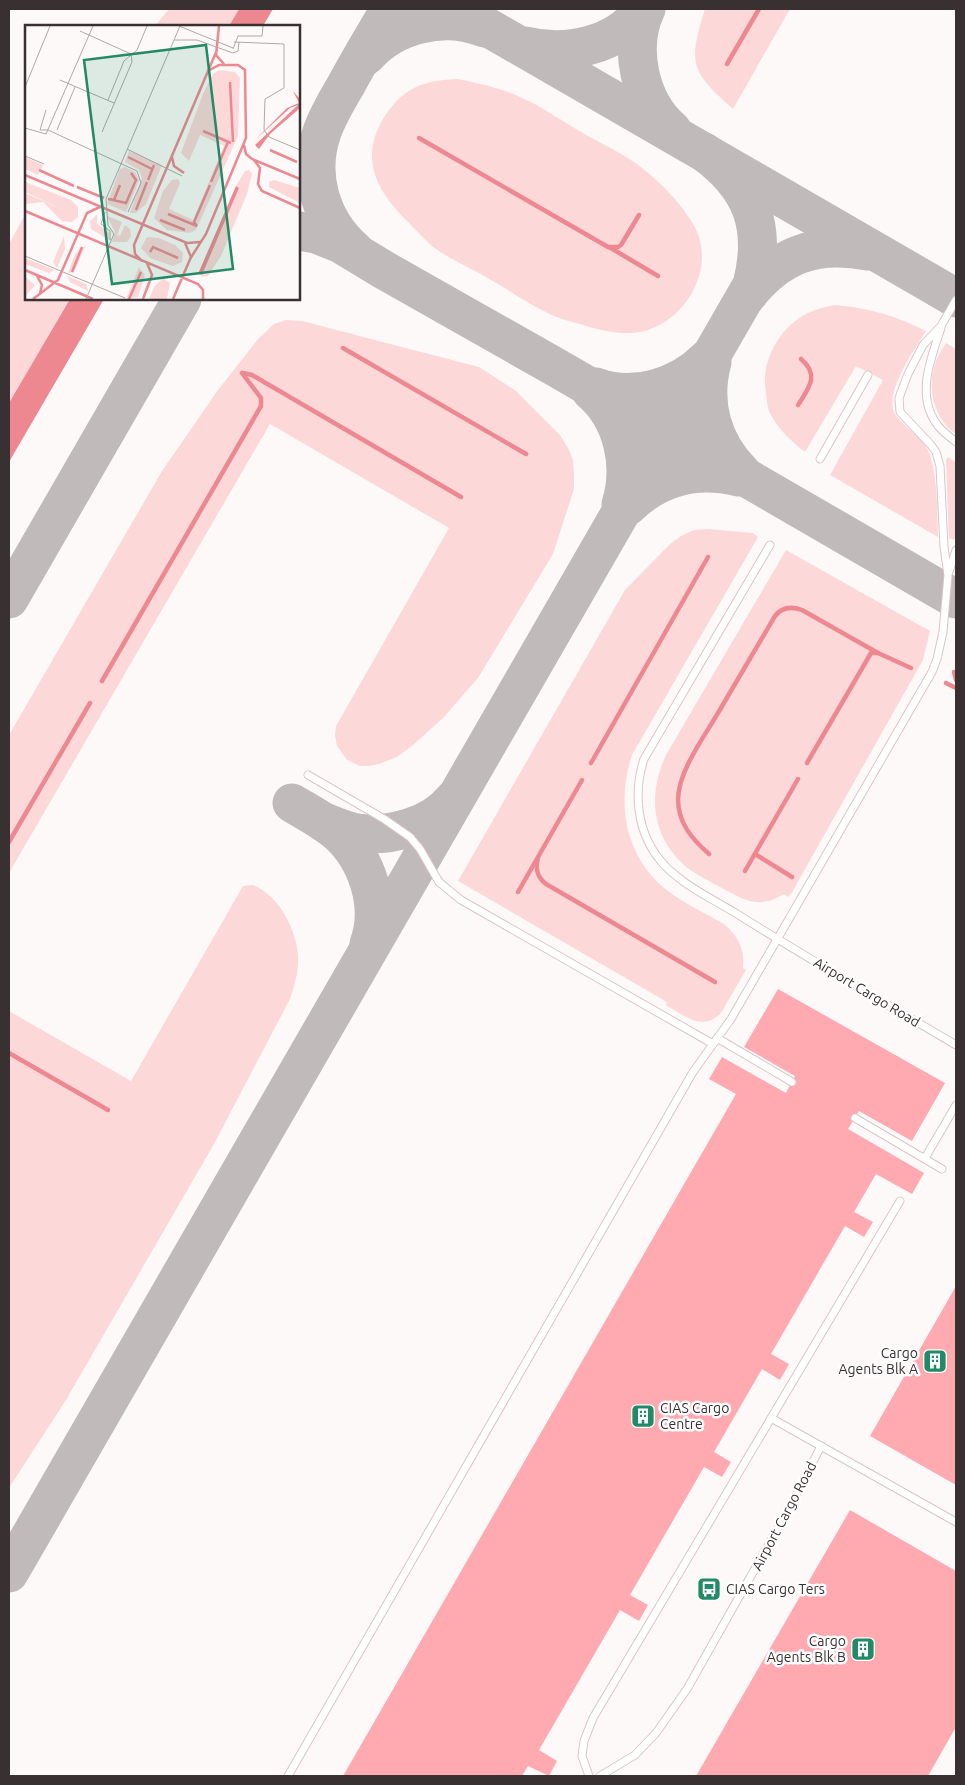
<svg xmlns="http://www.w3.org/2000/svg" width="965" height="1785" font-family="Ubuntu,sans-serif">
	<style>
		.green { fill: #fdd8d9 }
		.water { fill: #ed8891 }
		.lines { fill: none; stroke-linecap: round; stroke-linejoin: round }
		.stream { stroke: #ed8891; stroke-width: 4.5 }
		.taxiway { stroke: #c0baba; stroke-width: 39 }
		.building { fill: #feaab0 }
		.lane-casing { stroke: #dcc5c6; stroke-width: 9 }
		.lane { stroke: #fff; stroke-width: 7 }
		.labels { text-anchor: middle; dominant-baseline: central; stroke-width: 5; stroke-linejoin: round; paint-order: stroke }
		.street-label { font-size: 14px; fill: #393031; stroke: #fff }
		.poi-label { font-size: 14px; fill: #393031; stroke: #fff; text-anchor: end }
		.inset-river { fill: none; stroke: #ed8891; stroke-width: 2.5 }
		.inset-road { fill: none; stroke: #afa9a9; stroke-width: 1 }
		.view { fill: #228a66; fill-opacity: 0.15; stroke: #228a66; stroke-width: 2.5 }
		.inset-edge { fill: none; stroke: #393031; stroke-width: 2.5 }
	</style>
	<rect width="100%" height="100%" fill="#fef9f9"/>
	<g class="green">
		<path d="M169,9h70l-10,17h-74z"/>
		<path d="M705,9h85l-57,100c-43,-38 -45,-46 -28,-100z"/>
		<path d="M458,79c20,4 46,10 64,19 19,8 37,21 54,31 20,12 49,25 66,39 19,15 39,35 51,56 27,44 -11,106 -61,109 -16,1 -33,-3 -49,-8 -9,-3 -20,-5 -29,-9 -22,-10 -42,-24 -63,-36 -18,-11 -40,-20 -58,-33 -8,-7 -15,-15 -22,-22 -32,-31 -53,-63 -28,-106 19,-31 40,-39 75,-40z"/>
		<path d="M26,213v86h44l-61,104v-159z"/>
		<path d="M834,305c31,2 64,11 92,26 -11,19 -46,65 -29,86 8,10 26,22 31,33 10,23 9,62 10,87l-108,-62 53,-95 -27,-14 -51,86c-13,-10 -26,-22 -34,-37 -4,-6 -4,-15 -5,-22 -6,-31 13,-66 42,-80 8,-4 17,-6 26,-8z"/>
		<path d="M286,320l16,1 177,46 37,24 44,44 8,13 5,12 1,15v14l-21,65 -75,124 -35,40 -31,28 -15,11 -18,7 -10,2h-9l-13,-6 -10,-14 -2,-10 1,-10 113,-198 -179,-104 -261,449v-138l153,-264 56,-81 40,-51 16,-15z"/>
		<path d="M946,343l10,6v85c-20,-13 -29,-43 -22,-66 2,-9 7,-17 12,-25z"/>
		<path d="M948,457l8,5v74l-2,4 -5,-2 -3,-78z"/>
		<path d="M708,529l45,4 5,4 -126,218c-16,49 -7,103 36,136 17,13 37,22 56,33 14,12 21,25 19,44l3,2 -25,43c-19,19 -36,3 -55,-8l1,-3 -209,-121 167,-291 45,-46 11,-8 13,-6z"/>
		<path d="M786,550l144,81 -7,29 -132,234 -3,3 -4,-3c-26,16 -40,6 -64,-7 -12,-7 -26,-13 -36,-22 -33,-30 -36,-71 -18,-110z"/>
		<path d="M253,885c26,10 44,45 45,72 1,15 -4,29 -8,42l-76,145 -148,256 -57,88v-477l122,70 112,-195z"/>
	</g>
	<g class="water">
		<path d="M239,9h34l-10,17h-34z"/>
		<path d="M70,299h34l-95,163v-59z"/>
	</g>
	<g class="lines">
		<g class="stream">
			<path d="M727,64l32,-55"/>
			<path d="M419,138l189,109h10l3,-2 18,-30"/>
			<path d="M609,247l49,29"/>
			<path d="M343,348l183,106"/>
			<path d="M243,373l9,2 209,122"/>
			<path d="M798,405c11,-17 22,-30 3,-46"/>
			<path d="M954,672l2,8"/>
			<path d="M102,681l159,-275v-8l-19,-25"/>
			<path d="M946,683l10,5"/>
			<path d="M591,763l117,-206"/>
			<path d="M807,763l64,-110h7l33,15"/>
			<path d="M9,842l81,-139"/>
			<path d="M709,854c-17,-15 -31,-31 -31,-55 1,-29 26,-62 40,-86 19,-32 38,-65 57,-97 7,-9 16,-10 27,-6l76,43"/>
			<path d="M755,854l37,23"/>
			<path d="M538,858c-3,11 -1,19 8,26l169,98"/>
			<path d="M745,871l53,-92"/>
			<path d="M518,892l64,-112"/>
			<path d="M9,1053l99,57"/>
		</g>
		<g class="taxiway">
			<path d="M456,9l500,289"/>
			<path d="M646,9c-18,38 -7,93 26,121"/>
			<path d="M525,46c41,10 93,0 118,-37"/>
			<path d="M366,56c28,-32 78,-44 118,-28"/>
			<path d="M299,231l17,3 25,10 43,26 173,98 399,231"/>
			<path d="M354,250c-33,-29 -47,-75 -32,-118 6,-17 15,-32 24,-47 14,-26 29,-51 44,-76"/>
			<path d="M745,298c33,-43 70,-57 123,-47"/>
			<path d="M712,362c-11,41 0,81 30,111"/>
			<path d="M596,387c38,14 83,0 111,-28"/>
			<path d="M591,391c32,27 42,75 30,113"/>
			<path d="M628,506c31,-30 70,-39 111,-29"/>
			<path d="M9,599l173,-300"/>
			<path d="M292,803c15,9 31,17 45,29 30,26 46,74 32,112"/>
			<path d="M324,822c11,4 22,9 33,11 34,4 75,-7 97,-34"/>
			<path d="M9,1573l743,-1288c15,-58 0,-98 -48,-133"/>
		</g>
	</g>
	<g class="building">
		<path d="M778,989l167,94 -33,58 -53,-30 -11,18 76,44 -12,21 -36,-20 -22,38 19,10 -9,15 -19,-11 -74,128 18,10 -9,16 -18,-11 -48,83 17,10 -9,15 -18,-10 -74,128 18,10 -9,16 -19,-11 -81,140 18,11 -8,15 -21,-10 -6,10h-179l393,-682 -27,-15 13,-22 64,36 9,-17 -51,-29z"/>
		<path d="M956,1286v199l-86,-49z"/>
		<path d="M850,1510l106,61v156l-28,49h-232z"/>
	</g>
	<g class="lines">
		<g class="lane-casing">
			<g id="lane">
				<path d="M941,328c-10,30 -25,66 -5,95 5,8 13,13 20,19"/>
				<path d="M820,459l48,-84"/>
				<path d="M770,545l-126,214c-11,34 -7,73 16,101 18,23 53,39 77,54 72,45 146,88 219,131"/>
				<path d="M949,572l7,-22"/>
				<path d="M308,775l76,44 26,18 10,12 19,33 22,18 252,144"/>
				<path d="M717,1038l75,44"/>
				<path d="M855,1118l87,51"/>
				<path d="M925,1158l31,-53"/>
				<path d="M771,1418l185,104"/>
				<path d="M288,1776l405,-704 38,-53 201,-347 5,-13 6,-27 5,-57 -4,-28 -4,-81 -4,-14 -5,-7 -31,-33 -1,-14 9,-24 15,-29 18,-19 15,-26"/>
				<path d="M589,1776l-7,-20 2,-15 9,-23 307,-517"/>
				<path d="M600,1776l35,-21 21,-22 31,-44 104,-184 30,-59"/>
			</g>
		</g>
		<use href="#lane" class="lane"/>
	</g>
	<defs>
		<g id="building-square" transform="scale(1.25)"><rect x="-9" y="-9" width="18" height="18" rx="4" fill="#228a66" stroke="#fff"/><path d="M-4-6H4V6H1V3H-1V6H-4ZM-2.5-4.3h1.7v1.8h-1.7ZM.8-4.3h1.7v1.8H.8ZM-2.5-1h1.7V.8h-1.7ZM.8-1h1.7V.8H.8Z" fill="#fff"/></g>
		<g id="bus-square" transform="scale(1.25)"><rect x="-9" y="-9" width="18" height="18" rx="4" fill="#228a66" stroke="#fff"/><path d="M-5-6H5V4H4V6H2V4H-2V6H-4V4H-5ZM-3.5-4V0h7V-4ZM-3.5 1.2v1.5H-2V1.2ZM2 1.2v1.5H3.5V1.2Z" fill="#fff"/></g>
	</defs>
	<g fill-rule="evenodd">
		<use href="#building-square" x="935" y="1361"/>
		<use href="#building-square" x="643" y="1416"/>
		<use href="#bus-square" x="709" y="1589"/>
		<use href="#building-square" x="863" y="1649"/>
	</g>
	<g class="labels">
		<g class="street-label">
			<text transform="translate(867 992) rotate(31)">Airport Cargo Road</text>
			<text transform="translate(784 1516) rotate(-62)">Airport Cargo Road</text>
		</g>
		<g class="poi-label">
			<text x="918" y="1353">Cargo<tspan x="918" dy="16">Agents Blk A</tspan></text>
			<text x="660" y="1408" text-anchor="start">CIAS Cargo<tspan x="660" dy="16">Centre</tspan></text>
			<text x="726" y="1589" text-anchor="start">CIAS Cargo Ters</text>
			<text x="846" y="1641">Cargo<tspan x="846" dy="16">Agents Blk B</tspan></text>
		</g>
	</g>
	<g transform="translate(25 25)">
		<rect width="275" height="275" fill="#fef9f9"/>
		<path d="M194,45l16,2 5,6 -2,58 -42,94 -6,3 -23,-3 -13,-12 9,-27 9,-11 6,-1 2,4 -11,26 24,11 31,-74 -24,-11 -11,26 -8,-8 22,-59 10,-20zM104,126l33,14 -16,39 -10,9h-6l12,-35 -3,-8 -14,-8zM0,132l18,8 -5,10 -13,-6zM100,142l10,5 4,8 -13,32 -19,-8 13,-35zM224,145l3,4 -5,20 -26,62 -13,20 -7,1 38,-89 -3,-2 9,-15zM249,155l26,8v15l-31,-16v-5zM0,157l46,18 7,7v10l-6,5 -10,-1 -19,-19 -18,2v-11l39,17 -39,-18zM72,190v8l12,10v7l-18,-11 -1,-8zM82,191l15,6 -5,13 3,1 5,-11 5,4 1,7 -4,6h-15l3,-10zM39,211l1,13 -8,19 -4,-6zM122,212l12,1 16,7 8,8 -1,9 -9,4 -23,-8 -9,-10zM61,220l-12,27 -6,1 7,-19zM0,233l30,12 -6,3 -24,-9zM114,242l6,8 -7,22 -12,2zM42,251l19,8 2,7 -18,-9zM0,252l10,8 -10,12zM138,253l7,5 -3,16h-18l5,-12z" fill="#fdd8d9"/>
		<path d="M268,66l7,8v9l-30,26 -11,15 -4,-4 43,-40 -8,3 -35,32 32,-32 12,-5zM211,161l3,2 -37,87 -4,-1z" fill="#ed8891"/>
		<path class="inset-river" d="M194,1l-3,29 8,9M205,57l3,60M178,106l28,12M219,120l2,9 6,5 48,20M245,125l27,12M103,132l24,12M147,132l2,9 10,7M229,135l6,8 -2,16 4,7 38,17M14,145l35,16M0,150l162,68 13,-1M123,155l6,-15M186,157l17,-40M52,162l27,11M83,174l6,1 6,-15M88,175l13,3 10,-23 -5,-7M111,185l11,-28M0,186l173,73 5,6v9M143,189l29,12M135,195l25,10M172,201l-3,-4 16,-37M125,227l3,-5 25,11M165,234l16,-25 40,-96 -1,-68 -7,-5h-19l-11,6M117,236l-7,-7 -1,-9 83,-195M0,245l68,29M47,247l10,-25M12,251l5,9 -2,8M8,274l25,-19 29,-67 13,-6M104,274l12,-27M118,274l9,-24 -5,-12M148,274l18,-42 -6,-14"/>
		<path class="inset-road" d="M154,1l54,22M55,6l51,23M149,15h23l36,13 5,-2 1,-9M209,17l50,2v44l-19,11 -1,31 5,7 31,13M208,24l5,-13h24l1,-10M35,55l54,23M0,62l25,-61M83,75l16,-39 13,-11 10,-24M21,85l-6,20h8l89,41 4,12 -13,29M0,103l21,6 47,-108M32,105l18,-43M77,107l30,-70 -1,-8M102,124l55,27M0,131l19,8M80,187l-4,12 9,7v9M0,231l100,42M61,274l28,-65 -6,-9 -2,-26 74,-173"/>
		<path class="view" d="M181,20l27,224 -121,15 -28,-224z"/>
		<rect width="275" height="275" class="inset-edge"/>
	</g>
	<rect width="965" height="1785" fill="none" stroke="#393031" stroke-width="20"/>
</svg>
